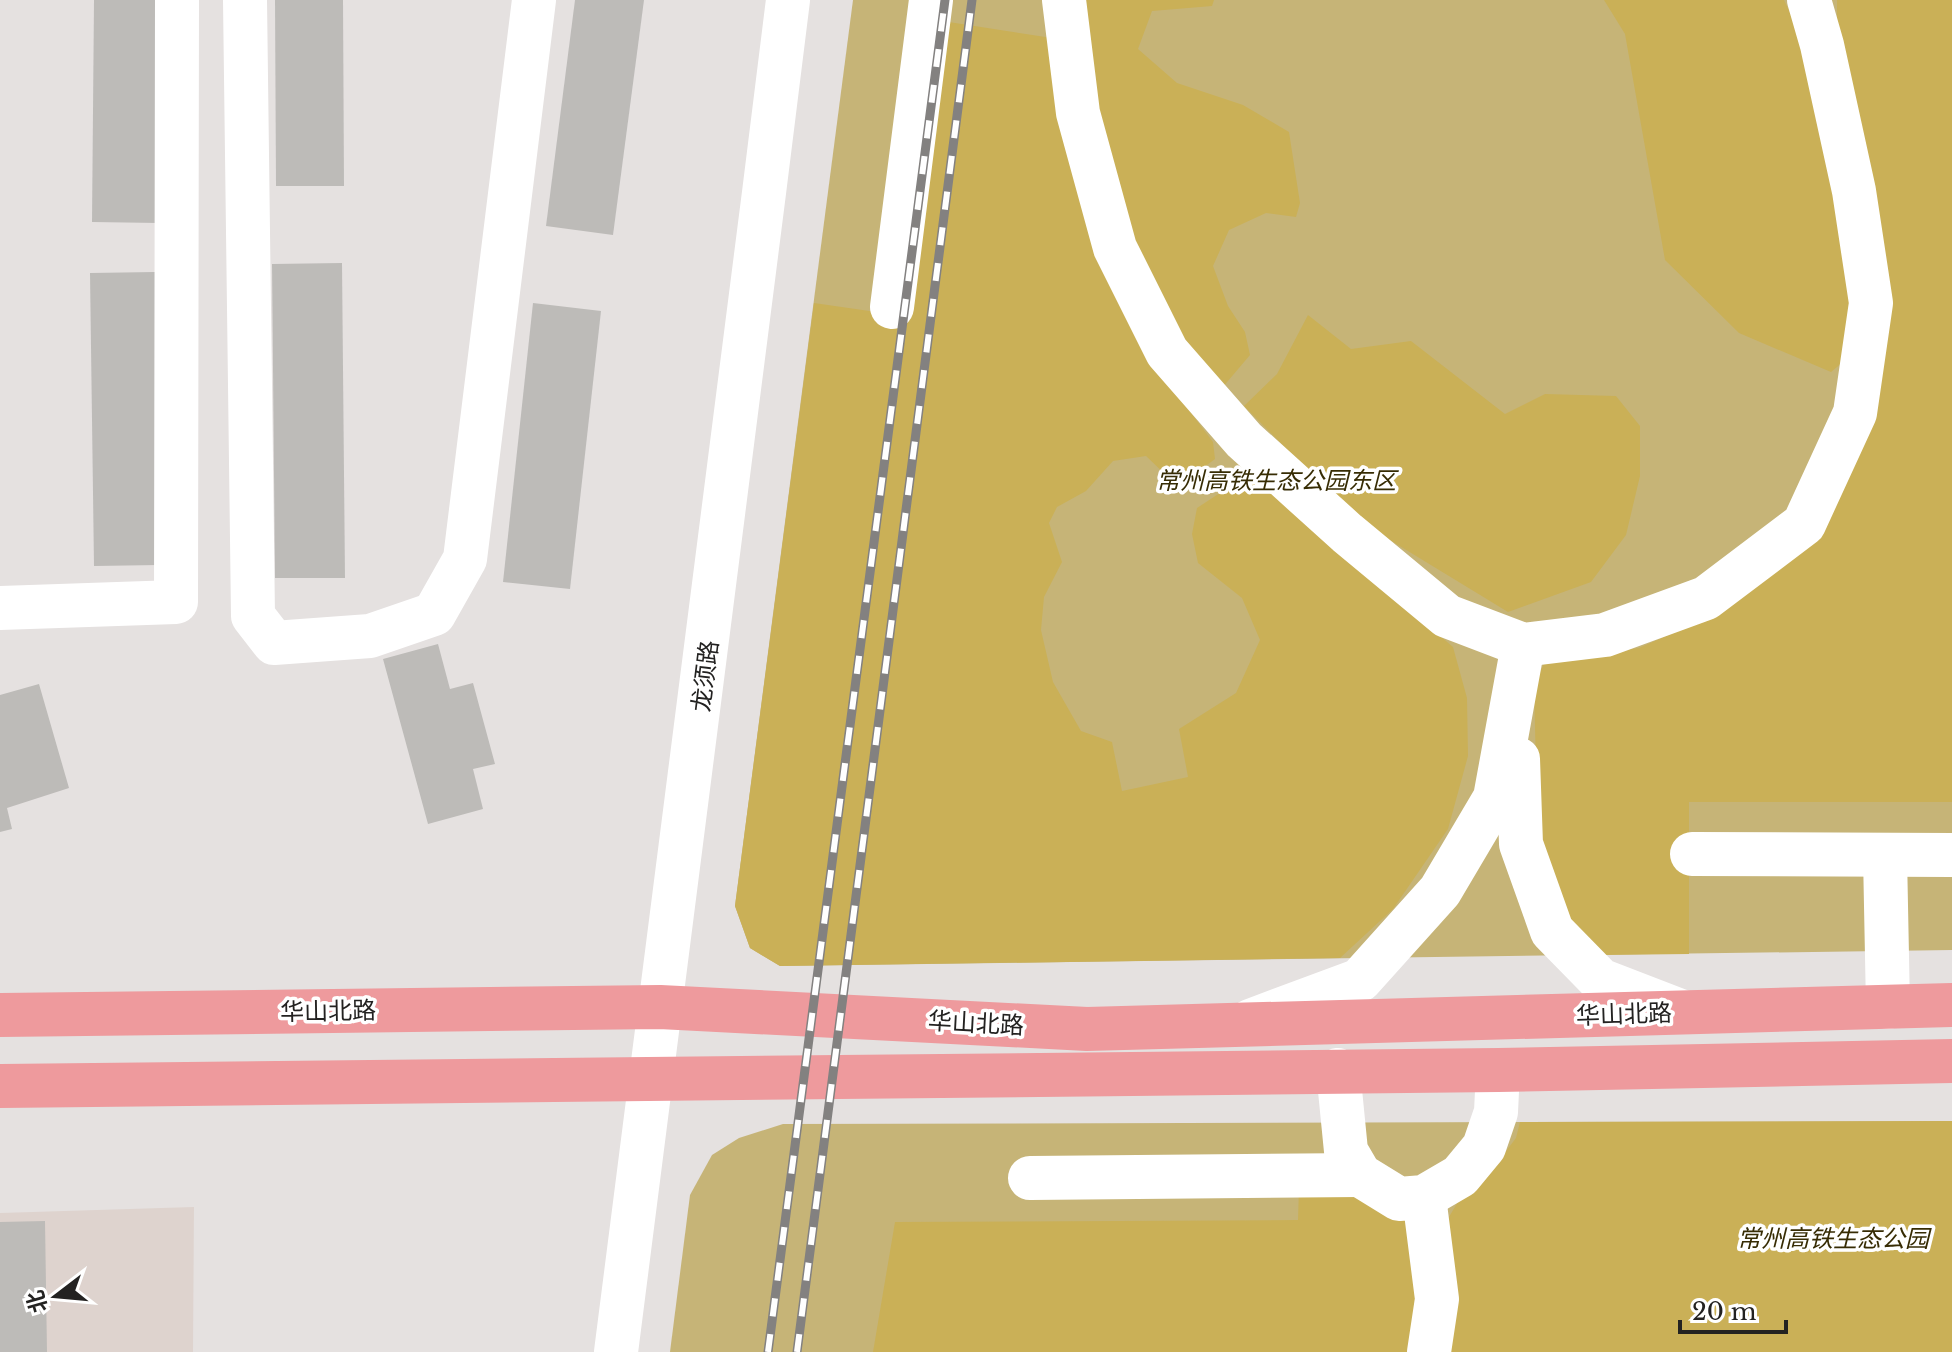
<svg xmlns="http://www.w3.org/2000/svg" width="1952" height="1352" font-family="'Libre Baskerville','Noto Sans SC',serif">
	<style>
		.built { fill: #ded3ce }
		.green { fill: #c6b477 }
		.forest { fill: #cab057 }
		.building { fill: #bdbbb8 }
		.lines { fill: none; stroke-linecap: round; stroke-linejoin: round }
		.minor { stroke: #fff; stroke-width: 44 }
		.major { stroke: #ee9a9d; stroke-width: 44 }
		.rail-casing { stroke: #838180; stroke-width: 9 }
		.rail { stroke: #fff; stroke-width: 6; stroke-dasharray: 18; stroke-linecap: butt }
		.labels { text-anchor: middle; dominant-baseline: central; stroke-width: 7; stroke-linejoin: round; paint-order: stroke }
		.park-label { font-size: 24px; font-style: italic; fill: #372c04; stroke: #fff }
		.street-label { font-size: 24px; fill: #232221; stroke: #fff }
	</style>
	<rect width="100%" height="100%" fill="#e5e1e0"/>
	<path class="built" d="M194,1207l-1,145h-193v-139z"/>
	<g class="green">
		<path d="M853,0h1099v950l-1172,16 -30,-18 -15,-42z"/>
		<path d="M1952,1121v231h-1282l20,-157 22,-40 27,-17 44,-14z"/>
	</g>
	<g class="forest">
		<path d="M1086,0h128l-2,6 -60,5 -14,38 39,34 66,22 46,27 11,71 -4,14 -30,-4 -37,17 -16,36 15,40 17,26 5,23 -28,33 -43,-57 -48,-94 -36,-141z"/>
		<path d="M1604,0h180l18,38 51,260 -10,64 -12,10 -92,-39 -74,-73 -40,-226z"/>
		<path d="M1837,0h115v802h-263v152l-87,1 -42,-42 -22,-63 -4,-164 11,-25 94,-13 84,-37 150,-191 -36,-357z"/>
		<path d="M936,20l116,18 105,330 56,74 2,17 -27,20 -20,-2 -22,-21 -33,5 -27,30 -29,16 -8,16 13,39 -18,35 -3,33 12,52 28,49 31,11 10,49 66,-14 -9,-48 57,-36 24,-53 -18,-42 -44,-35 -6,-29 5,-26 35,-23 30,-2 191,164 14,51 1,58 -20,73 -55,80 -53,49 -560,8 -30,-18 -15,-42 79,-603 83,12z"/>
		<path d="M1308,315l43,34 60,-8 94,73 40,-20 71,2 24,30v50l-14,59 -35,47 -83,30 -151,-92 -113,-114 33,-32z"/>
		<path d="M1952,1121v231h-508l2,-130 16,-27 35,-32 19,-25 4,-16z"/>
		<path d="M1299,1188l47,1 45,22 21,15 3,72 -6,54h-536l22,-130 403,-2z"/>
	</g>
	<g class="building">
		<path d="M94,0h67l-2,223 -67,-1z"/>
		<path d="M275,0h68l1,186h-68z"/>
		<path d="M575,0h69l-31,235 -67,-9z"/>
		<path d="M342,263l3,315h-70l-3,-314z"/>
		<path d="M155,272l4,293 -65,1 -4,-293z"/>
		<path d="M533,303l68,8 -31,278 -67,-7z"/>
		<path d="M438,644l12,45 23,-6 22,81 -22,5 10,40 -55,15 -45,-165z"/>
		<path d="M39,684l30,104 -62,20 5,21 -12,3v-137z"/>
		<path d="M45,1221l2,131h-47v-130z"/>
	</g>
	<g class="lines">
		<g class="minor">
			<path d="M245,0l8,616 21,27 96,-7 64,-22 31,-55 69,-559"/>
			<path d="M1064,0l14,113 37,135 52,104 77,88 103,93 100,83 76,29 82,-10 101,-37 98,-74 51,-111 16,-110 -17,-112 -32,-146 -13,-45"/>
			<path d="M892,307l39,-307"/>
			<path d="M0,608l176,-6 1,-602"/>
			<path d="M1518,759l3,85 31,87 48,49 83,32"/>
			<path d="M1692,854l260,1"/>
			<path d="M1885,855l3,152"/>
			<path d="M1250,1021l110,-41 80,-89 55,-93 28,-153"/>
			<path d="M1338,1070l8,81 14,24 39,24 25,-2 36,-21 24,-29 12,-35 2,-42"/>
			<path d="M1030,1178l330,-3"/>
			<path d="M1424,1197l13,102 -8,53"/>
			<path d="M616,1352c59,-450 116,-901 172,-1352"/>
		</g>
		<g class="major">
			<path d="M0,1015l660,-8 427,22 865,-24"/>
			<path d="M0,1086l1498,-16 454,-9"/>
		</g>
		<g class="rail-casing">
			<g id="rail">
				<path d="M768,1352l177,-1352"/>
				<path d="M797,1352l175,-1352"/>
			</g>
		</g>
		<use href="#rail" class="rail"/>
	</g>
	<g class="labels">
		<g class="park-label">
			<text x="1276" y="480">常州高铁生态公园东区</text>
			<text x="1833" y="1238">常州高铁生态公园</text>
		</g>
		<g class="street-label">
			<text transform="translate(705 676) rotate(-83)">龙须路</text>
			<text transform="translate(328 1011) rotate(-1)">华山北路</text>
			<text transform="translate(1624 1014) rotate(-2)">华山北路</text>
			<text transform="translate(976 1023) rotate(3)">华山北路</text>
		</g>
	</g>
	<g transform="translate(56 1296) rotate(254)" stroke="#ffffff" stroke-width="6" paint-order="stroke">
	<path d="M0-6L14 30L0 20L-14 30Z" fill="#232221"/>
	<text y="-12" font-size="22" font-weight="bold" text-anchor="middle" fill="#232221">北</text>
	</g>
	<path d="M1680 1320v12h106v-12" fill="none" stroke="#232221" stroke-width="4"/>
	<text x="1692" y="1320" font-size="24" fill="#232221" stroke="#ffffff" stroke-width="6" paint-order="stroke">20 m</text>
</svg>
